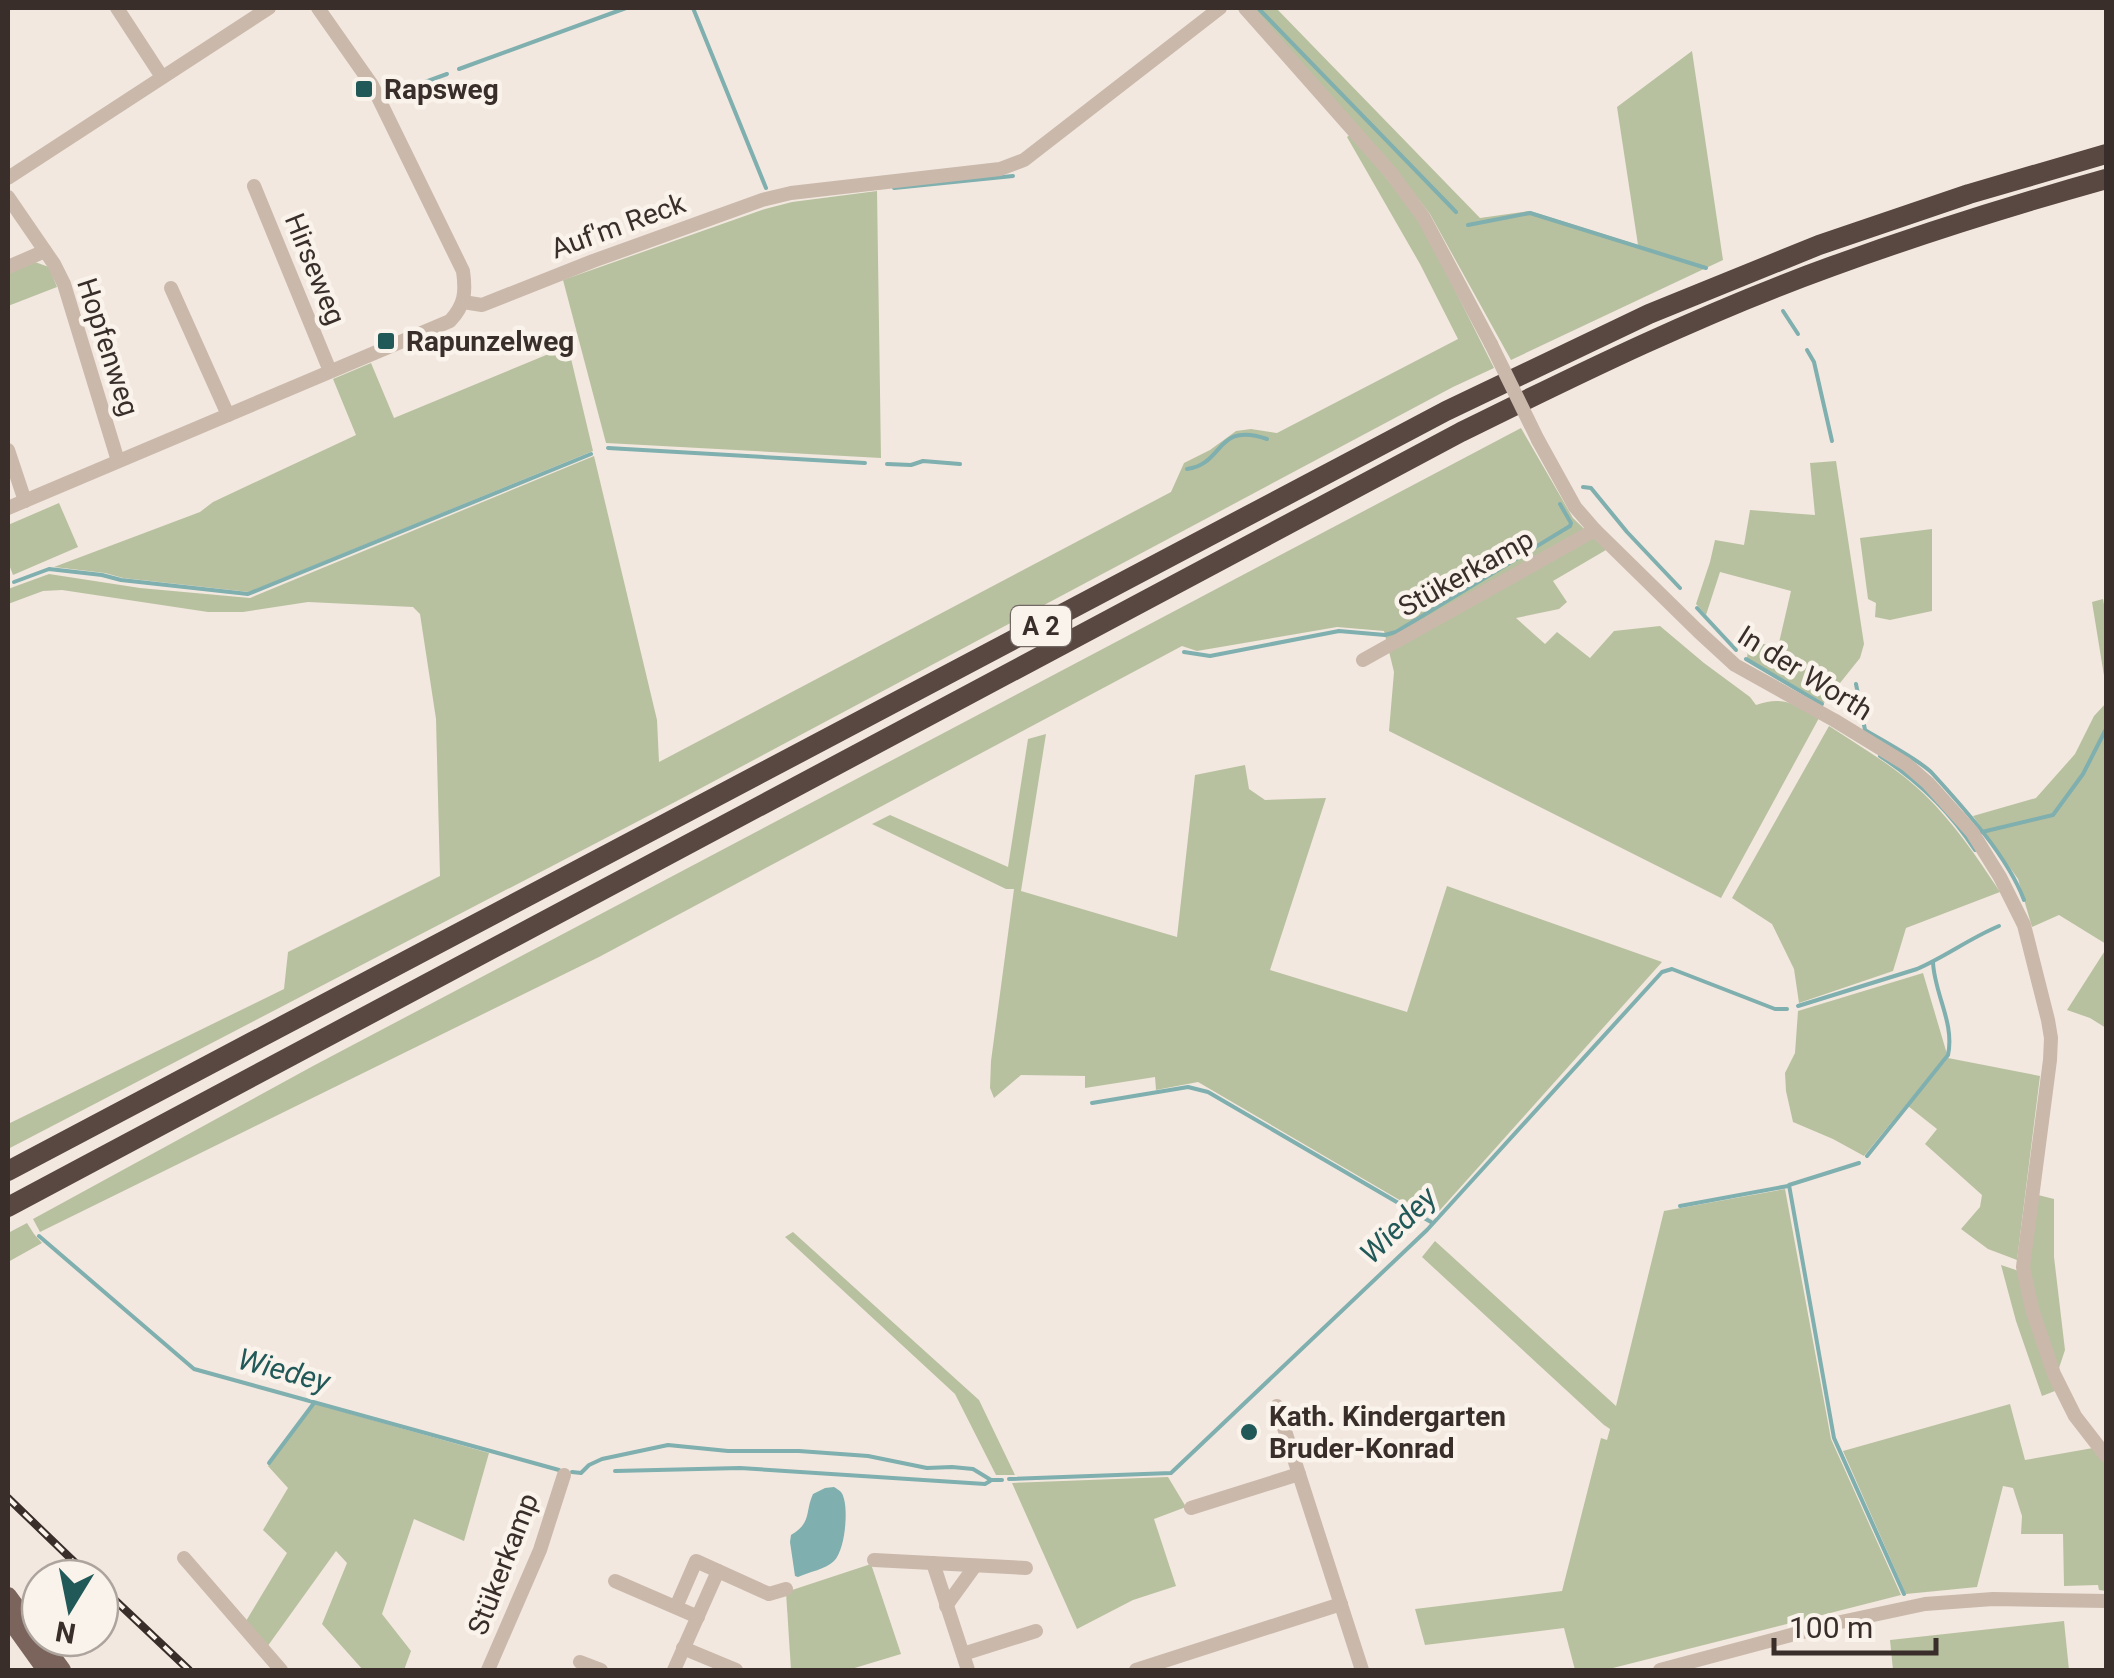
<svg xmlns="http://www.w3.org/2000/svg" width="2114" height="1678" font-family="Roboto,sans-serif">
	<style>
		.green { fill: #b8c19f }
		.water { fill: #7fafae }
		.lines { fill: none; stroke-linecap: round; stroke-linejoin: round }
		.stream { stroke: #7fafae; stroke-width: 4 }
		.minor { stroke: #cab8ab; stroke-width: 14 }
		.major { stroke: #7a645c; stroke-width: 18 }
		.highway { stroke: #594742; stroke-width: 20 }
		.rail-casing { stroke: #392e2a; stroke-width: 8 }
		.rail { stroke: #faf3ec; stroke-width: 4; stroke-dasharray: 11; stroke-linecap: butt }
		.minor-bridge { stroke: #cab8ab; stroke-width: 14 }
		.poi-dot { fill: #215959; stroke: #faf3ec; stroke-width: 4 }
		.labels { text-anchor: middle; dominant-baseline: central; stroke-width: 9; stroke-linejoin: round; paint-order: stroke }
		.shield { fill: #faf3ec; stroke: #736964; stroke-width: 2.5 }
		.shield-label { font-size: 25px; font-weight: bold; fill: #392e2a }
		.poi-label { font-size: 28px; font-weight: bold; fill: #392e2a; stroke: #faf3ec; text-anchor: start }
		.street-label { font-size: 28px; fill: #392e2a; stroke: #faf3ec }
		.water-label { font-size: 30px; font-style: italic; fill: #215959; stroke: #faf3ec }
	</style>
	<rect width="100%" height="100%" fill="#f2e8df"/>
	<g class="green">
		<path d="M1250,8h26l204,210 50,-7 108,34 -21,-138 75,-56 31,209 -212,100 -81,-146 -35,-45z"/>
		<path d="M1351,134l69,86 74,148 -41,19 -778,415 -667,347v-25l276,-135 4,-37 152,-76 -4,-157 -16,-105 -7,-7 -105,-5 -65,10h-35l-146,-22 -19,1 -35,13v-15l41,-15 91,14 110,10 344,-142 63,264 2,42 512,-270 13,-29 26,-13 26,-19 15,-2 26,4 181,-94 -38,-75 -73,-127z"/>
		<path d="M877,191l4,267 -275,-15 -43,-163 202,-71 27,-7z"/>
		<path d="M32,261l17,6 8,20 -49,19v-34z"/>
		<path d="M568,346l25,105 -344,141 -126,-14 -18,-5 -51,-6 146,-55 13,-10 143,-67 -23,-56 38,-16 23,55z"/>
		<path d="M1521,428l52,90 33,32 -53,31 14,21 -8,7 -43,9 29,26 12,-12 33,26 24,-27 46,-5 44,37 46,34 6,8c28,-10 39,0 63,13l-98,180 -332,-167 5,-59 -10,-41 -47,-4 -140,24 -15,-5 -583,311 -559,275 -7,-13 280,-153z"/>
		<path d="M1836,461l28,183 -4,14 -36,45 -77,-45 2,-17 29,6 13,-56 -71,-19 -14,43 -10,-11 14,-42 5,-22 29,5 6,-35 65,5 -5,-52z"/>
		<path d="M59,503l19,44 -65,28 -5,-13v-37z"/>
		<path d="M1932,529v82l-42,9 -15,-3 1,-14 -8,-4 -8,-61z"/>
		<path d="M2103,599l3,17v72l-14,-86z"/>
		<path d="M2106,703v241l-47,-29 -27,12 -14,-48 -45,-63 63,-18 39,-44 19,-38z"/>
		<path d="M1829,726c32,21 67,41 95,68 30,29 53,63 76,98l-94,36 -13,43 -94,32 -5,-34 -22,-45 -40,-26z"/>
		<path d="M1046,734l-25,157 156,46 18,-162 50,-10 4,24 16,11 61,-2 -56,172 137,42 40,-126 215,76 -230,257 -234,-137 -42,8 -1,-13 -70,11v-12l-64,-1 -27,23 -4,-10 1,-27 23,-172h-8l-134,-65 18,-9 118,52 20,-128z"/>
		<path d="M2106,949v79l-16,-10 -23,-8z"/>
		<path d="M1923,973l24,81 -83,102 -31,-17 -40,-17 -7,-31 -1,-18 10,-20 3,-42z"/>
		<path d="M1948,1058l92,18 -23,184 -29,-11 -27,-20 19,-22 2,-12 -57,-51 12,-15 -29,-23z"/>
		<path d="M1785,1189l46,250 70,156 -296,75h-30l-11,-42 -139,17 -10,-36 147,-18 39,-153 6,2 3,-11 -6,-4 -182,-168 13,-16 181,165 48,-195z"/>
		<path d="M2038,1195l16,4v58l11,93 -7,21 -22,-65 -8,-40z"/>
		<path d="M27,1223l7,11 8,9 -34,19v-29z"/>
		<path d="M793,1232l186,168 36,75h-19l-41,-81 -170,-157z"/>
		<path d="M2001,1265l18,6 7,37 29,83 -13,5 -26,-75z"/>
		<path d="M315,1404l174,49 -25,88 -50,-22 -32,95 29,37 -7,19h-41l-41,-46 25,-61 -11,-12 -69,96 -21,-26 41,-68 -24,-23 25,-42 -20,-22z"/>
		<path d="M2010,1404l15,56 68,-12 13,16v127l-7,-1 -1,-5 -34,1 -1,-52h-42l1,-18 -9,-28 -10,-2 -26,101 -71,7 -63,-143z"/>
		<path d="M1168,1477l18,30 -32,12 22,67 -43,14 -56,29 -65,-146z"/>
		<path d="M871,1564l30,90 -53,16h-57l-5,-78z"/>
		<path d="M2064,1621l5,49h-176l-3,-30z"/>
	</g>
	<path class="water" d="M834,1487c6,4 8,4 10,12 4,14 1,51 -10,62 -8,8 -25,11 -36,16l-3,-1 -5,-34 1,-7c21,-12 14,-24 22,-41l12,-6z"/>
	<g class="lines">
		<g class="stream">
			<path d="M693,8l73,180"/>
			<path d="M1258,8l198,204"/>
			<path d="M459,69l167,-61"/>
			<path d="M395,93l52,-19"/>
			<path d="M894,188l119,-12"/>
			<path d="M1468,225l62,-12 176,55"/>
			<path d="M1783,311l15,23"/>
			<path d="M1807,350l7,12 18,79"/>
			<path d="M608,448l257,15"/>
			<path d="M887,464l24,1 12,-4 37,3"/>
			<path d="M1187,469c38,-5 28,-48 80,-30"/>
			<path d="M1583,487l8,1 36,44 53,56"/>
			<path d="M14,582l35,-13 53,6 19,5 127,14 343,-140"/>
			<path d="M1697,608l39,42"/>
			<path d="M1184,652l26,4 129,-25 46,4 11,-3 174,-106 1,-3 -11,-19"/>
			<path d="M1746,659l76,45"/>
			<path d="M1856,684l9,46c16,10 56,31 67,43 31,34 76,84 92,127"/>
			<path d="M1880,756c37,24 71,57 95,94"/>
			<path d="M1982,832l71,-17 30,-41 23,-45"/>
			<path d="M1798,1006l119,-37c28,-12 53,-31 82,-43"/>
			<path d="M1092,1103l96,-16 20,5 223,130"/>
			<path d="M1867,1156l81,-101c7,-32 -14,-62 -15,-93"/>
			<path d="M1859,1163l-70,22 45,253 70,156"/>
			<path d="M1680,1206l108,-20"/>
			<path d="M39,1236l155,133 365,101"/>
			<path d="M269,1463l45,-60"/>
			<path d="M615,1471l125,-3 245,16 5,-3"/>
			<path d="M572,1472l9,1 8,-8 13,-6 66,-14 60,6h71l69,5 59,12 25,-1 21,2 18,11h11"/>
			<path d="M1009,1479l162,-6 256,-243 235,-258 10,-3 103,40h12"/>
		</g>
		<g class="minor">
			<path d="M117,8l45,69"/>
			<path d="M1245,8l146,165 33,45 67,126"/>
			<path d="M8,178l261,-170"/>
			<path d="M254,186l76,185"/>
			<path d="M8,197l46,67 10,20 54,177"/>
			<path d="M8,267l37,-16"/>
			<path d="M171,288l57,127"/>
			<path d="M463,302l19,3 111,-44 169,-61 29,-7 209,-24 24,-9 196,-152"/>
			<path d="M1538,440l37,67 20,23 103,101 37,34 99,55 72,44 22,19 44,49 28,45 24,48 24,95 3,18 -1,22 -27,207 9,42 22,65 21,42 31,40"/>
			<path d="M8,450l17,51"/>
			<path d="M8,508l442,-187c15,-16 16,-29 13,-50l-91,-186 -54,-77"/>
			<path d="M1363,660l232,-130"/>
			<path d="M1277,1406l85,264"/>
			<path d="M1191,1508l108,-34"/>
			<path d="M184,1558l97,112"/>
			<path d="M874,1560l152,8"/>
			<path d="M933,1563l35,107"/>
			<path d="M615,1581l83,36"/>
			<path d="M946,1606l29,-40"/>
			<path d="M676,1607l20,-46 73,33 17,-5"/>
			<path d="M683,1648l53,22"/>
			<path d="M963,1654l73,-23"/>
			<path d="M580,1662l21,8"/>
			<path d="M488,1670l52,-120 24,-75"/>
			<path d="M674,1670l44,-99"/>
			<path d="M1136,1670l205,-66"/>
			<path d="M1660,1670l176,-47 89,-19 68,-5 113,2"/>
		</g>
		<g class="major">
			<path d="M8,1596l54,74"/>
			<path d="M8,1617l38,53"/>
		</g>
		<g class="highway">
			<path d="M8,1171l1438,-760 203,-97 170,-69 150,-51 137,-40"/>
			<path d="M8,1207l1453,-775c121,-60 242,-119 369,-165 91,-33 183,-62 276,-88"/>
		</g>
		<g class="rail-casing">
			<g id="rail">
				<path d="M8,1498l83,80"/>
				<path d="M100,1586l89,84"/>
			</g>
		</g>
		<use href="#rail" class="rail"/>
		<path class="minor-bridge" d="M1491,344l47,96"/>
	</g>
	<g class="poi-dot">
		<rect x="354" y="79" width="20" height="20" rx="5"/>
		<rect x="376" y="331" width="20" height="20" rx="5"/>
		<circle cx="1249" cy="1432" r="10"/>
	</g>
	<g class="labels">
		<rect class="shield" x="1011" y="606" width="60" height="40" rx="8"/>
		<g class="shield-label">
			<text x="1041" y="626">A 2</text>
		</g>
		<g class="poi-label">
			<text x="384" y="89">Rapsweg</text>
			<text x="406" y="341">Rapunzelweg</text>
			<text x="1269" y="1416">Kath. Kindergarten<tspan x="1269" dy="32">Bruder-Konrad</tspan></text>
		</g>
		<g class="street-label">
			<text transform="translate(618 226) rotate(-20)">Auf'm Reck</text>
			<text transform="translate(315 269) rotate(68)">Hirseweg</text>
			<text transform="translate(108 347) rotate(72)">Hopfenweg</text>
			<text transform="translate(1466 573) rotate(-29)">Stükerkamp</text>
			<text transform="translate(1805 673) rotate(32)">In der Worth</text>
			<text transform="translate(503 1564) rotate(-69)">Stükerkamp</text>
		</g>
		<g class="water-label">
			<text transform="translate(1398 1225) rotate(-45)">Wiedey</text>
			<text transform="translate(284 1370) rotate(15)">Wiedey</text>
		</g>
	</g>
	<rect width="2114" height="1678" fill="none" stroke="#392e2a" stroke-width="20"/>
	<g transform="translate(70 1608) rotate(190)"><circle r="48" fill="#faf3ec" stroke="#ada49e" stroke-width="2.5"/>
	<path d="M0-8L18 38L0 25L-18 38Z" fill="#215959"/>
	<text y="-15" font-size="28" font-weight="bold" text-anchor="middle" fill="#392e2a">N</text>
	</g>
	<path d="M1774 1638v15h162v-15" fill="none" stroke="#392e2a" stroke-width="5"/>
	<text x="1789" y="1638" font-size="30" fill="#392e2a" stroke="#faf3ec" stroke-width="8" paint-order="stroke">100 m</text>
</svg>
